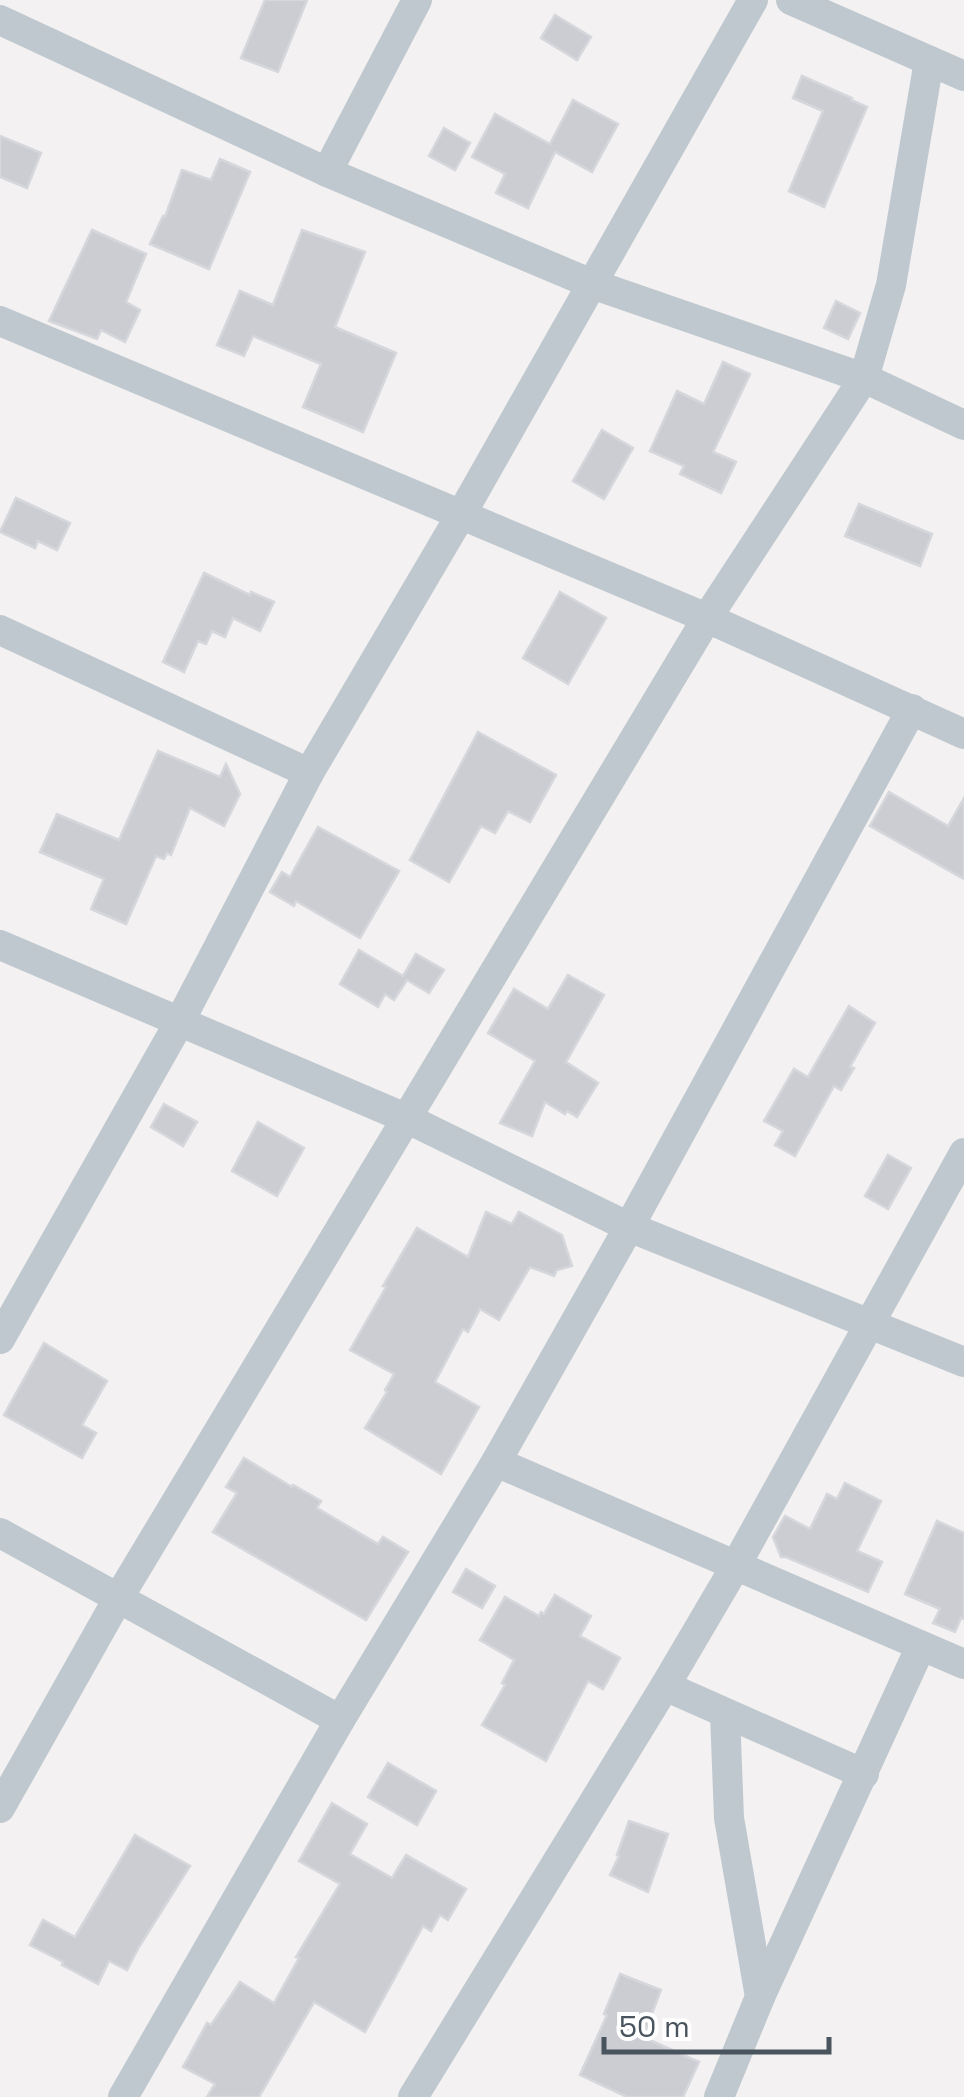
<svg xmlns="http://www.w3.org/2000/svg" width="964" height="2097" font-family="'Space Grotesk',sans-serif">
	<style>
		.building { fill: #cbcdd3; stroke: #d5d7dc; stroke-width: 2.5 }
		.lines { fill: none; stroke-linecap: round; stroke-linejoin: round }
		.minor { stroke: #bfc8cf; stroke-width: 30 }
	</style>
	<rect width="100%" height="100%" fill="#f3f1f1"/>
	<g class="building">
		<path d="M265,0h42l-29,72 -37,-14z"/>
		<path d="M555,15l36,22 -14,23 -36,-22z"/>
		<path d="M802,76l50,22 -1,2 16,7 -43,100 -35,-16 34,-80 -30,-13z"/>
		<path d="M573,100l45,24 -26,48 -37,-20 -27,56 -32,-15 9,-19 -33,-17 23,-43 55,30z"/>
		<path d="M444,128l26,15 -15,27 -26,-14z"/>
		<path d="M0,136l41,17 -14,35 -27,-11z"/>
		<path d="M220,159l30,13 -41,97 -59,-25 13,-28 2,1 17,-47 29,10z"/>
		<path d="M92,230l54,24 -20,48 14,8 -15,32 -24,-12 -4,9 -48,-18z"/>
		<path d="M302,230l63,22 -30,75 61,26 -33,79 -60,-25 18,-43 -68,-28 -9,20 -27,-11 23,-54 33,14z"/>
		<path d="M836,301l24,12 -12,26 -24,-11z"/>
		<path d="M723,362l27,12 -37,78 23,10 -15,31 -41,-19 4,-8 -34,-15 27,-60 27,13z"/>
		<path d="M602,430l31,18 -29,51 -31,-18z"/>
		<path d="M16,498l54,25 -13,27 -19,-9 -3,7 -35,-16z"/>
		<path d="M859,504l73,30 -12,32 -75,-30z"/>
		<path d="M204,573l46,22 1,-3 23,10 -14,29 -27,-13 -8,19 -13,-6 -6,13 -8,-3 -14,31 -21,-10z"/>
		<path d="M560,592l46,26 -38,66 -45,-26z"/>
		<path d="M478,732l78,43 -26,47 -22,-11 -13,22 -14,-7 -32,56 -39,-22z"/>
		<path d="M158,751l62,26 6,-13 14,30 -16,32 -34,-18 -19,47 -4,-2 -3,6 -8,-3 -30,68 -35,-15 13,-30 -64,-27 17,-38 62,26z"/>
		<path d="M889,792l59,34 16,-28v81l-94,-53z"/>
		<path d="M318,827l81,44 -39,67 -64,-37 -2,5 -24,-14 12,-20 8,5z"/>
		<path d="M359,950l44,26 13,-22 28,16 -15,23 -22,-13 -13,20 -9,-6 -7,13 -38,-23z"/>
		<path d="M568,975l36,20 -38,67 32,21 -21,34 -10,-6 -2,3 -20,-12 -13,34 -32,-13 35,-62 -47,-28 26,-44 34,20z"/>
		<path d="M849,1006l26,17 -25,44 4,1 -13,22 -7,-4 -39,70 -20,-11 8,-14 -19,-10 30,-52 14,8z"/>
		<path d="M164,1104l33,18 -14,24 -32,-19z"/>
		<path d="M258,1122l46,26 -27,48 -45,-25z"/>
		<path d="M888,1155l23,13 -23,41 -23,-13z"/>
		<path d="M486,1212l26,12 7,-12 43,23 10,31 -15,4 -3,6 -24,-9 -31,53 -19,-11 -12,23 -5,-3 -28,53 44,25 -38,67 -76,-46 22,-36 -2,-2 9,-16 -44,-24 36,-63 -3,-1 34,-58 51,29z"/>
		<path d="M44,1343l63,38 -25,44 14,8 -14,25 -78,-43z"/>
		<path d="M244,1458l48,29 1,-2 28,16 -4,7 61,36 5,-7 25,15 -42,68 -153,-88 24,-39 -11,-6z"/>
		<path d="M845,1483l36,18 -24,50 25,11 -14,30 -82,-35h-5l-8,-20 12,-21 25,13 17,-35 10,5z"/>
		<path d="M937,1521l27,12v86l-3,-1 -6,14 -22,-9 7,-14 -35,-15z"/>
		<path d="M466,1569l29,17 -13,22 -29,-16z"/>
		<path d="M555,1595l36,21 -11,20 40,22 -17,31 -15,-8 -42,80 -64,-36 23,-40 -3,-2 12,-23 -34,-20 25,-43 34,19 2,-4 3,2z"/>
		<path d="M388,1763l48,28 -19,34 -49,-28z"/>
		<path d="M332,1803l35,21 -17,30 42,24 14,-23 60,34 -18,31 -8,-5 -9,16 -8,-5 -58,106 -51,-30 -55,95h-52l8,-13 -32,-17 24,-44 4,2 29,-43 34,21 25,-45 -3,-1 44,-73 -41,-23z"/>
		<path d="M629,1821l39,13 -20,58 -38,-17 9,-19 -2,-1z"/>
		<path d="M135,1835l55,31 -51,81 -12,23 -18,-9 -11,23 -36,-19 1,-3 -33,-17 13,-25 32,17z"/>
		<path d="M620,1974l41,16 -18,47 56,25 -16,35h-56l-47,-22 27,-60 -3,-1z"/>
	</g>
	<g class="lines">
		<g class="minor">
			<path d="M791,0l173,76"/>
			<path d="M0,20l327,152 265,112 272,94 100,47"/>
			<path d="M327,172l90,-172"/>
			<path d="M0,321l707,297 257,116"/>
			<path d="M0,630l309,143"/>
			<path d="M0,945l408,174 221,108 335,135"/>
			<path d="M0,1339l180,-318 129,-248 153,-260 291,-513"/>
			<path d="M496,1462l468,202"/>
			<path d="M0,1533l340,187"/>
			<path d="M665,1686l199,88"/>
			<path d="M725,1714l4,104 31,179"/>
			<path d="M0,1808l119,-211 588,-979 157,-240 27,-93 38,-224"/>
			<path d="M123,2097l217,-377 156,-258 133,-235 283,-518"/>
			<path d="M413,2097l252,-411 70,-119 229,-414"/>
			<path d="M719,2097l41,-100 161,-351"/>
		</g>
	</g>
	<path d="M604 2037v15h225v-15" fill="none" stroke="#49545e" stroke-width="5"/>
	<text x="619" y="2037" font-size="30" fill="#49545e" stroke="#ffffff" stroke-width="8" paint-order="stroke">50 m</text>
</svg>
